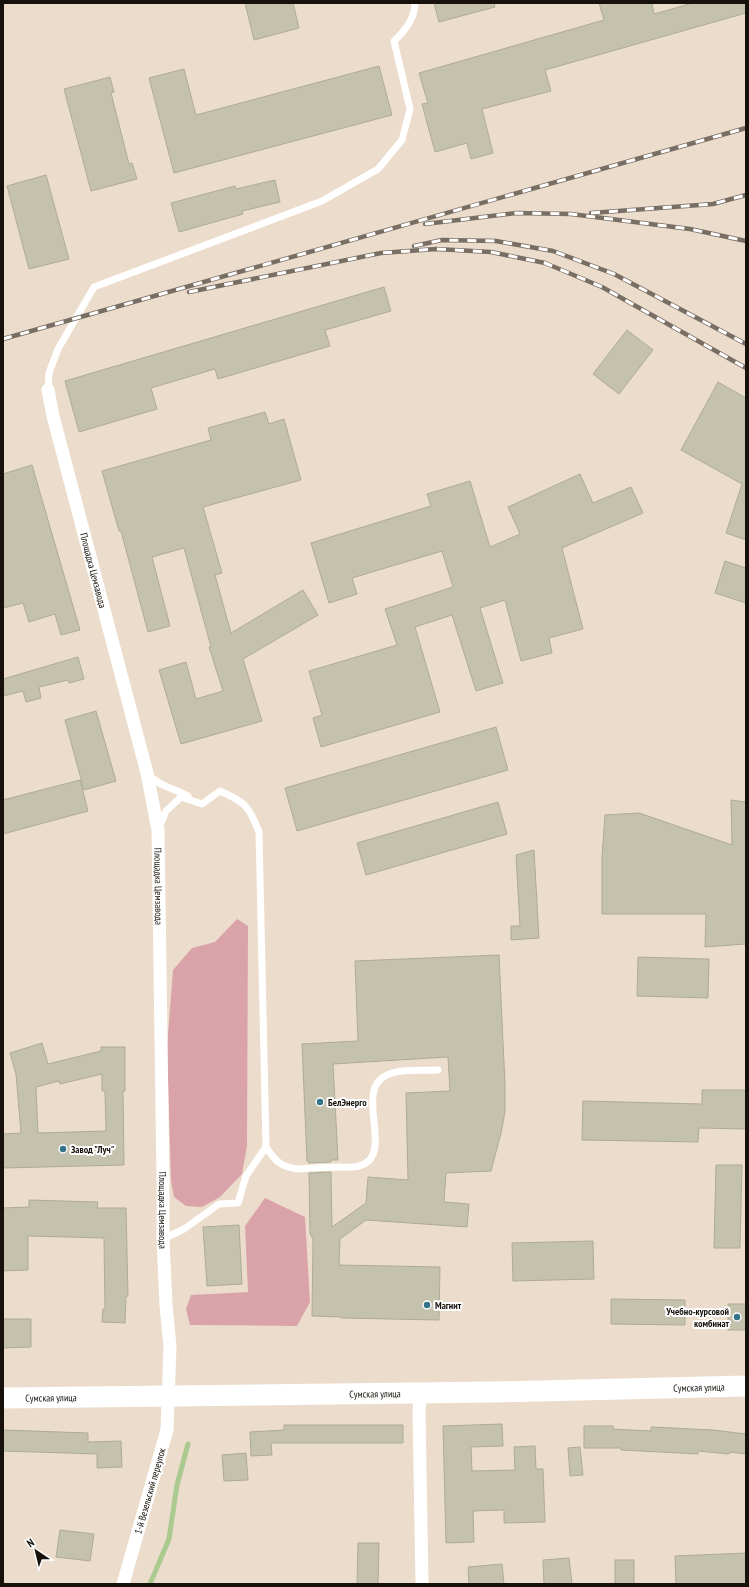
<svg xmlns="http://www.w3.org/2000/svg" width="749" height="1587" font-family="'PT Sans Narrow',sans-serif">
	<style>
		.green { fill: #daa3aa }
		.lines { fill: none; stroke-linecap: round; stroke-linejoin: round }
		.stream { stroke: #aaca8f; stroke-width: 5 }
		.building { fill: #c4c1ac; stroke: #aeab96; fill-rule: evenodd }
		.lane { stroke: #fff; stroke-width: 7 }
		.street { stroke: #fff; stroke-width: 13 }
		.primary { stroke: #fff; stroke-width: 21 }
		.rail-casing { stroke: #786e63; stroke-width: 4.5 }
		.rail { stroke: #fff; stroke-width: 3; stroke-dasharray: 9; stroke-linecap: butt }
		.poi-dot { fill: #347388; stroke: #fff; stroke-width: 1.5 }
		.labels { text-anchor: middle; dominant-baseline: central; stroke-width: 4; stroke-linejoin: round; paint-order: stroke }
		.street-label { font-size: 10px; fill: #16110b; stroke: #fff }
		.poi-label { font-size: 10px; font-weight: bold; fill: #16110b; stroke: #fff; text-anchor: start }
	</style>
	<rect width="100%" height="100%" fill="#ecdccb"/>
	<g class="green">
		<path d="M237,919l11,7 -1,220 -5,28 -22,23 -18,10 -16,-1 -12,-9 -3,-16 -4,-133 6,-78 19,-22 23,-6z"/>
		<path d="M265,1198l40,19 5,85 -13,24 -107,-1 -4,-16 5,-14 57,-3 -3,-66z"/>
	</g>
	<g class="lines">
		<path class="stream" d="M150,1584l19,-45 8,-54 11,-41"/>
	</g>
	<g class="building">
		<path d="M245,3h48l6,25 -45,12z"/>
		<path d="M434,3h60l1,4 -56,15z"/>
		<path d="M599,3h53l2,11 39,-11h53v10l-201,57 6,21 -69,18 11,44 -22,6 -4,-16 -32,9 -13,-48 6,-1 -9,-30 185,-53z"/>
		<path d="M379,66l13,49 -218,58 -25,-95 35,-9 12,46z"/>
		<path d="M110,77l4,15 -3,1 18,71 3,-1 5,16 -46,12 -27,-102z"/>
		<path d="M46,175l23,84 -40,10 -22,-83z"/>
		<path d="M275,180l5,22 -38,9 1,3 -64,18 -8,-29 64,-17 1,3z"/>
		<path d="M384,287l7,24 -66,19 5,16 -112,33 -3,-10 -64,19 6,21 -78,23 -14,-51z"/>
		<path d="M627,330l26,20 -34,44 -26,-20z"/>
		<path d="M718,382l28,16v142l-20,-7 16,-49 -61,-34z"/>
		<path d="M265,412l4,12 15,-5 17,61 -98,27 19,66 -7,2 16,58 72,-43 15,25 -75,44 19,62 -81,23 -22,-74 27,-8 10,37 27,-8 -14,-44h2l-27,-99 -32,9 18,69 -22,6 -27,-101h-2l-17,-60 109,-31 -3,-12z"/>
		<path d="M32,465l48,165 -19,5 -6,-21 -26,8 -6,-19 -20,5v-134z"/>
		<path d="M580,474l13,29 38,-16 12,26 -81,35 21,81 -34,9 3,15 -31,8 -16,-61 -25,8 23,75 -27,8 -24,-76 -37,12 25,85 -119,35 -8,-29 9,-3 -13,-44 88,-26 -12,-36 68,-22 -11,-36 -90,27 5,16 -28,9 -18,-60 120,-37 -4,-12 43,-13 20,66 30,-13 -12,-27z"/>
		<path d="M725,561l21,7v35l-31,-10z"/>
		<path d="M78,657l6,22 -15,4 -1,-3 -29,7 2,11 -15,4 -3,-11 -20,5v-17z"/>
		<path d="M96,711l20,70 -32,9 -19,-70z"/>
		<path d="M496,727l12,43 -211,61 -12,-43z"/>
		<path d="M80,780l8,31 -85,23v-34z"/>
		<path d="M731,800l15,2v142l-41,3 1,-33h-104v-57l3,-42 34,-2 93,32z"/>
		<path d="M498,802l9,32 -141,41 -9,-32z"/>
		<path d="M534,850l5,88 -28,2v-14h9l-4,-71z"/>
		<path d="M499,955l6,130v27l-4,21 -10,38 -45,2 -2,29 25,2 -2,23 -101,-7 -26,19 -1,26 101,2 -1,53 -98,-2v-1l-29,-1 1,-77 -3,-5 -1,-61 22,-1 1,55 34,-24 2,-26 40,3 -2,-87 44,-2 -2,-34 -115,7 5,96h-7v2l-22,1 -1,-2h-1l-5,-117 56,-3 -3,-80z"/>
		<path d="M638,957l71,2 -1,39 -71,-2z"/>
		<path d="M42,1043l6,21 53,-13v-4h24v44h-2l1,74 -121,3v-34l18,-1 -5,-59 -6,-21zM102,1074v17h3l1,40 -68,2 -2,-46 23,-6 1,3z"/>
		<path d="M702,1090h44v39l-47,-1 -1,14 -116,-2 1,-39 119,3z"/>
		<path d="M716,1165h26l-2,83h-26z"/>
		<path d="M29,1200l69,2 -1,6h29l2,88h-2l-1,27 -23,-1 1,-13h2l-1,-71 -76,-2v34l-25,1v-63l26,-1z"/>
		<path d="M239,1225l3,59 -35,2 -4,-59z"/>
		<path d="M593,1241l1,38 -81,2 -1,-38z"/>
		<path d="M611,1299l74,1v25l-74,-1z"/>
		<rect x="728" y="1304" width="18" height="26"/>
		<path d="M3,1319h28v28l-28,1z"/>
		<path d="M502,1424l1,22 -32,1 1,24 43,-1 -1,-23 21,-1 1,23h7l2,53 -41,1v-13l-31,1 1,31 -28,1 -3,-117z"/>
		<path d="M284,1425h119v18h-132l1,12 -21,1 -1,-24 34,-2z"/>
		<path d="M584,1426h29v3l38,2v-4l22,1 40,2 33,4v20l-16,-2 -1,2 -31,-3v3l-77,-4v-2h-37z"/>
		<path d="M3,1430l85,3v9l33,-1 1,26 -25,1v-14l-94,-3z"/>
		<path d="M580,1447l3,28 -13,1 -2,-28z"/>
		<path d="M246,1453l2,27 -24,1 -2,-26z"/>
		<path d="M60,1530l34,4 -4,27 -34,-4z"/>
		<path d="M358,1543h21l-1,41h-21z"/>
		<path d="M746,1553v31h-70l-1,-28z"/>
		<path d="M569,1558l3,26h-28l-1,-24z"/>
		<rect x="615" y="1560" width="19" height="24"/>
		<path d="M502,1564l2,20h-35l-1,-17z"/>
	</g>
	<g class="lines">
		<g class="lane">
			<path d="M48,390l1,-17 9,-24 36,-62 228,-86 56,-32 24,-29 8,-31 -16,-68c11,-10 21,-23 21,-38"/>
			<path d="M149,775c12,12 24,13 39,21"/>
			<path d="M159,828l7,-17 15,-14 21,7 18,-13c25,11 29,15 39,41l7,315c9,14 15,20 32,22 14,-1 29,-2 43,-2 6,0 13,1 18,-1 38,-10 -7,-76 28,-91 14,-7 36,-4 51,-5"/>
			<path d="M163,1239l21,-10 35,-25 19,-1 8,-27 20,-29"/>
		</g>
		<g class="street">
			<path id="s1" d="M48,390l5,26 94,357 11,57 5,347v62l3,66 4,41 -3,84 -44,154"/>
			<path d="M421,1393l-2,17 3,174"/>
		</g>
		<path class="primary" id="s2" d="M3,1398l490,-6 253,-6"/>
		<g class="rail-casing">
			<g id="rail">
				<path d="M591,213l122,-9 33,-9"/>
				<path d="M425,224l91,-11 55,1 119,15 56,12"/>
				<path d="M414,246l28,-6 54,1 57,10 61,23 132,70"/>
				<path d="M189,292l192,-39 55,-4 55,3 54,11 57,24 144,81"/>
				<path d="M3,339l743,-211"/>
			</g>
		</g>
		<use href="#rail" class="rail"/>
	</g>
	<g class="poi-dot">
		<circle cx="320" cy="1102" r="4"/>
		<circle cx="63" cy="1149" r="4"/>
		<circle cx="427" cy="1305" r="4"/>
		<circle cx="737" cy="1317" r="4"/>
	</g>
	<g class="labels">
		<g class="street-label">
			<text stroke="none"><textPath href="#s1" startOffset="186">Площадка Цемзавода</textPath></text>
			<text stroke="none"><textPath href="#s1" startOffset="510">Площадка Цемзавода</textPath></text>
			<text stroke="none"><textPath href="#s1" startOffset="834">Площадка Цемзавода</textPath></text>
			<text stroke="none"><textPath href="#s2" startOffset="696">Сумская улица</textPath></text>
			<text stroke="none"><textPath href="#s2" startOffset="372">Сумская улица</textPath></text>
			<text stroke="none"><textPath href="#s2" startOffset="48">Сумская улица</textPath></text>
			<text transform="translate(150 1491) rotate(-74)">1-й Везельский переулок</text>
		</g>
		<g class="poi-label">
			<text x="328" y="1102">БелЭнерго</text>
			<text x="71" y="1149">Завод "Луч"</text>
			<text x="435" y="1305">Магнит</text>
			<text x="729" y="1311" text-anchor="end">Учебно-курсовой<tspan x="729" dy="12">комбинат</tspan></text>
		</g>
	</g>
	<rect width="749" height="1587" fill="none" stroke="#16110b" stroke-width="8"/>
	<g transform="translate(36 1551) rotate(325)" stroke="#ffffff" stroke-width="3" paint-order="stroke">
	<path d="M0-3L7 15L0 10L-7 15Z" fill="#16110b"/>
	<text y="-6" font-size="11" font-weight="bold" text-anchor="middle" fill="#16110b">N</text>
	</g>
</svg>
